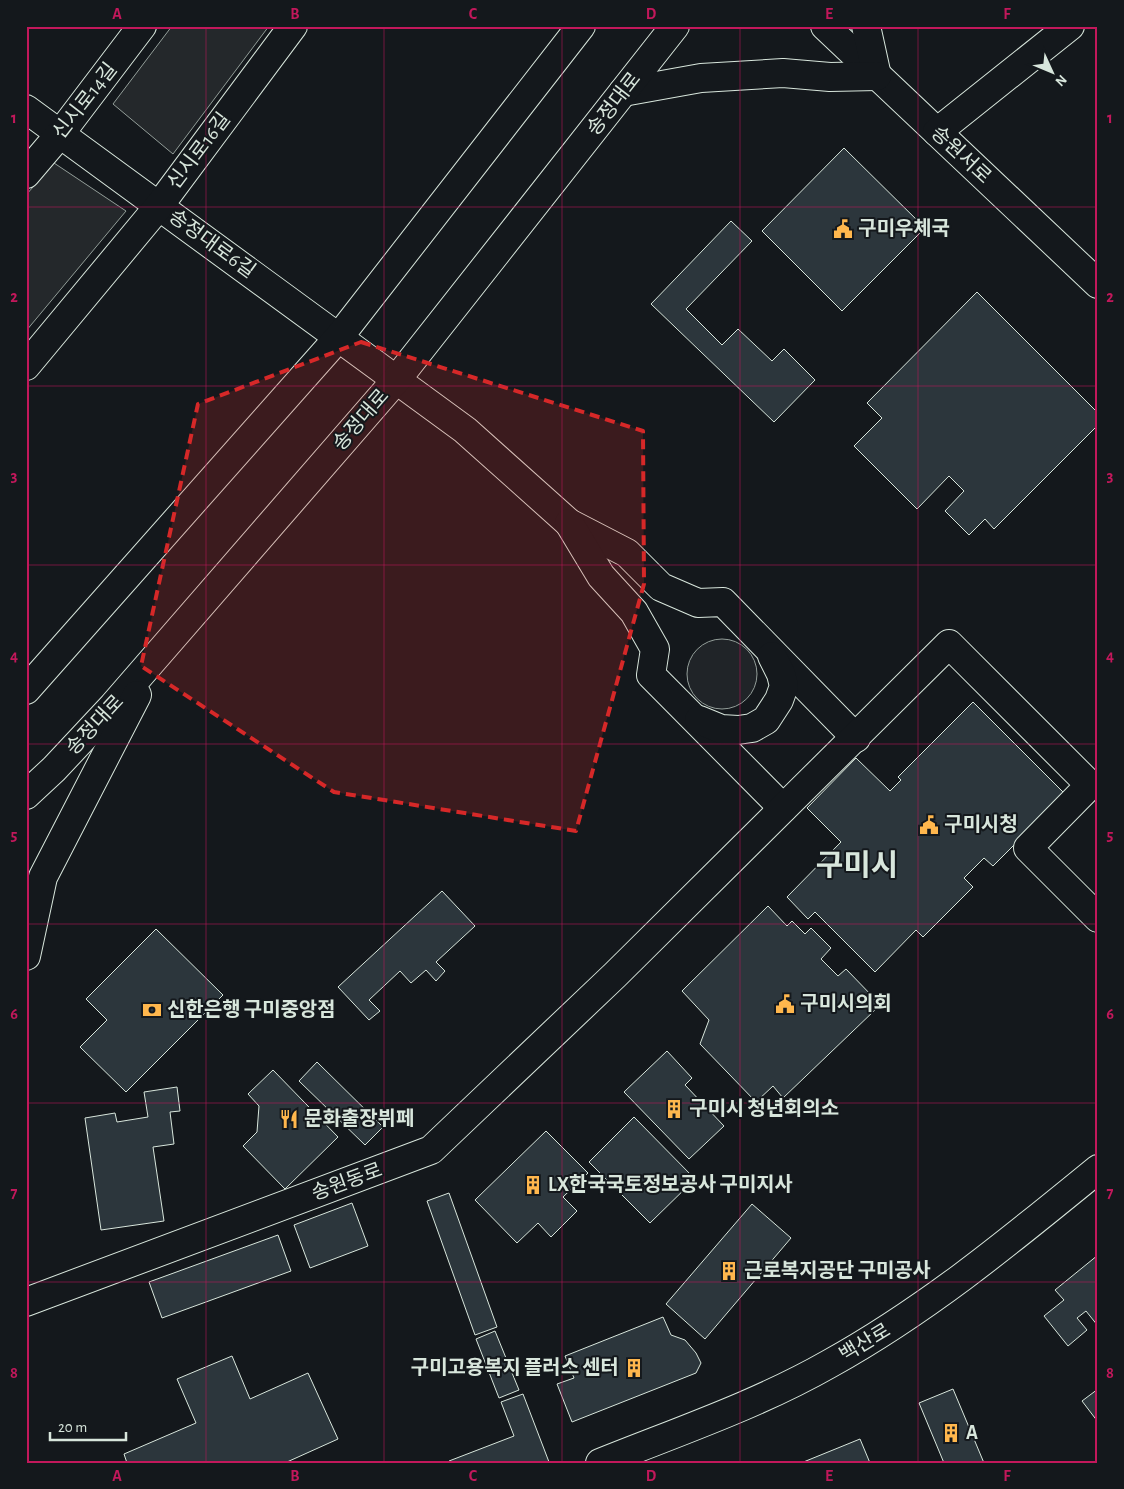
<svg xmlns="http://www.w3.org/2000/svg" width="1124" height="1489" font-family="'Alegreya Sans','Noto Sans KR',sans-serif">
	<style>
		.green { fill: #202428; stroke: #939e99 }
		.parking { fill: #24282b; stroke: #939e99 }
		.building { fill: #2c363c; stroke: #d8e6dc }
		.lines { fill: none; stroke-linecap: round; stroke-linejoin: round }
		.minor-casing { stroke: #d8e6dc; stroke-width: 30 }
		.minor { stroke: #14181c; stroke-width: 28 }
		.marked { fill: #d62828; fill-opacity: 0.2; stroke: #d62828; stroke-width: 4; stroke-dasharray: 10 6; stroke-linejoin: round }
		.grid { fill: none; stroke: #c2185b; stroke-width: 1; stroke-opacity: 0.55 }
		.labels { text-anchor: middle; dominant-baseline: central; stroke-width: 4; stroke-linejoin: round; paint-order: stroke }
		.street-label { font-size: 20px; fill: #d8e6dc; stroke: #14181c }
		.poi-label { font-size: 20px; font-weight: bold; fill: #d8e6dc; stroke: #14181c; text-anchor: start }
		.town-label { font-size: 30px; font-weight: bold; fill: #d8e6dc; stroke: #14181c }
		.neatline { fill: none; stroke: #c2185b; stroke-width: 2 }
		.grid-label { font-size: 16px; text-anchor: middle; font-weight: bold; fill: #c2185b }
	</style>
	<rect width="100%" height="100%" fill="#14181c"/>
	<circle class="green" cx="722" cy="674" r="35"/>
	<g class="parking">
		<path d="M172,26h97l-96,128 -60,-50z"/>
		<path d="M54,163l72,48 -100,120v-136z"/>
	</g>
	<g class="building">
		<path d="M844,148l81,80 -83,83 -80,-80z"/>
		<path d="M731,221l21,20 -66,68 36,36 16,-16 34,32 12,-12 31,31 -41,42 -123,-118z"/>
		<path d="M977,292l121,121v12l-104,104 -9,-10 -16,16 -24,-24 19,-20 -15,-15 -32,33 -63,-63 28,-28 -15,-15z"/>
		<path d="M973,702l92,92 -72,72 -9,-8 -20,20 9,9 -50,50 -7,-7 -41,42 -60,-60 -7,7 -21,-22 54,-55 -34,-34 49,-50 34,33 11,-11 -3,-3z"/>
		<path d="M442,891l33,35 -39,36 9,9 -9,10 -10,-11 -15,13 -11,-12 -31,29 11,11 -11,9 -31,-33z"/>
		<path d="M768,906l19,20 5,-5 13,13 6,-6 20,20 -10,11 17,17 8,-7 29,30v11l-92,88 -10,-12 -17,16 -56,-58 9,-24 -27,-29z"/>
		<path d="M156,929l67,66 -97,97 -46,-45 27,-27 -21,-21z"/>
		<path d="M667,1051l25,27 -7,7 39,41 -35,33 -65,-67z"/>
		<path d="M317,1062l66,65 -18,18 -66,-64z"/>
		<path d="M273,1070l65,67 -53,52 -42,-43 14,-14 2,-26 -11,-12z"/>
		<path d="M177,1087l3,24 -10,1 4,32 -21,3 11,74 -63,9 -16,-112 30,-5 2,9 31,-5 -4,-25z"/>
		<path d="M634,1117l61,62 -45,44 -61,-61z"/>
		<path d="M546,1131l42,42 -25,24 14,14 -26,26 -13,-14 -21,20 -42,-43z"/>
		<path d="M449,1193l48,134 -22,8 -48,-134z"/>
		<path d="M352,1203l16,43 -58,22 -16,-43z"/>
		<path d="M752,1204l39,34 -86,101 -39,-35z"/>
		<path d="M278,1235l13,36 -129,47 -13,-36z"/>
		<path d="M1098,1255v71l-12,-15 -9,7 10,12 -19,16 -24,-30 20,-16 -9,-10z"/>
		<path d="M663,1317l8,18 14,5 11,13 5,10 -5,10 -124,49 -15,-38 17,-6 -9,-22z"/>
		<path d="M495,1331l24,59 -20,8 -23,-59z"/>
		<path d="M232,1356l18,43 58,-26 30,66 -51,23v1h-160l-3,-9 72,-31 -19,-44z"/>
		<path d="M953,1389l31,74h-40l-25,-60z"/>
		<path d="M1098,1389v33l-16,-21z"/>
		<path d="M523,1394l26,68 -100,1v-2l65,-25 -13,-34z"/>
		<path d="M860,1439l10,24h-69z"/>
	</g>
	<g class="lines">
		<g class="minor-casing">
			<g id="minor">
				<path d="M825,26l273,258"/>
				<path d="M866,26l11,50"/>
				<path d="M623,92l78,-14 82,-5 47,4 47,-1"/>
				<path d="M26,109l439,321 104,93 58,30 34,34 37,16 25,-1 133,136"/>
				<path d="M937,132l133,-106"/>
				<path d="M26,174l34,-40 82,-108"/>
				<path d="M26,366l133,-160 134,-180"/>
				<path d="M569,523l32,53 33,36 21,37 -4,26 132,133"/>
				<path d="M26,690l313,-353 242,-311"/>
				<path d="M699,720l22,9 17,1 14,-2 14,-8 13,-20 5,-14 -3,-12 -9,-18"/>
				<path d="M26,795l28,-26 59,-63 284,-327 278,-353"/>
				<path d="M26,956l17,-79 94,-182"/>
				<path d="M26,1302l405,-152 184,-175 334,-331 141,141 -62,63 70,70"/>
				<path d="M600,1463c77,-31 157,-58 229,-99 99,-55 182,-124 269,-195"/>
			</g>
		</g>
		<use href="#minor" class="minor"/>
	</g>
	<path class="marked" d="M361,342l282,89 1,153 -68,247 -242,-39 -193,-126 57,-262z"/>
	<path class="grid" d="M206,26v1437M384,26v1437M562,26v1437M740,26v1437M918,26v1437M26,207h1072M26,386h1072M26,565h1072M26,744h1072M26,924h1072M26,1103h1072M26,1282h1072"/>
	<defs>
		<g id="civic-bare" transform="scale(1.5)"><path d="M-.6-6.5H3V-4.5H.6V-3L4-1V1h2V6H-6V1h2V-1L-.6-3ZM-1.2 2.5V6h2.4V2.5Z" fill="#ffb74d" stroke="#14181c" stroke-width="2.5" paint-order="stroke"/></g>
		<g id="bank-bare" transform="scale(1.5)"><path d="M-6-4H6V4H-6ZM0-2.3a2.3 2.3 0 1 0 0 4.6a2.3 2.3 0 1 0 0-4.6Z" fill="#ffb74d" stroke="#14181c" stroke-width="2.5" paint-order="stroke"/></g>
		<g id="building-bare" transform="scale(1.5)"><path d="M-4-6H4V6H1V3H-1V6H-4ZM-2.5-4.3h1.7v1.8h-1.7ZM.8-4.3h1.7v1.8H.8ZM-2.5-1h1.7V.8h-1.7ZM.8-1h1.7V.8H.8Z" fill="#ffb74d" stroke="#14181c" stroke-width="2.5" paint-order="stroke"/></g>
		<g id="restaurant-bare" transform="scale(1.5)"><path d="M-5-6h1v4h1v-4h1v4h1v-4h1v5L-1.5 .5V6h-2V.5L-5-1ZM5-6V6H3V1.5H1.5Q1.5-4 5-6Z" fill="#ffb74d" stroke="#14181c" stroke-width="2.5" paint-order="stroke"/></g>
	</defs>
	<g fill-rule="evenodd">
		<use href="#civic-bare" x="843" y="229"/>
		<use href="#civic-bare" x="929" y="825"/>
		<use href="#civic-bare" x="785" y="1004"/>
		<use href="#bank-bare" x="152" y="1010"/>
		<use href="#building-bare" x="674" y="1109"/>
		<use href="#restaurant-bare" x="289" y="1119"/>
		<use href="#building-bare" x="533" y="1185"/>
		<use href="#building-bare" x="729" y="1271"/>
		<use href="#building-bare" x="634" y="1368"/>
		<use href="#building-bare" x="951" y="1433"/>
	</g>
	<g class="labels">
		<g class="street-label">
			<text transform="translate(85 101) rotate(-52)">신시로14길</text>
			<text transform="translate(614 104) rotate(-52)">송정대로</text>
			<text transform="translate(199 151) rotate(-53)">신시로16길</text>
			<text transform="translate(961 155) rotate(43)">송원서로</text>
			<text transform="translate(212 244) rotate(36)">송정대로6길</text>
			<text transform="translate(361 420) rotate(-49)">송정대로</text>
			<text transform="translate(95 725) rotate(-47)">송정대로</text>
			<text transform="translate(347 1182) rotate(-20)">송원동로</text>
			<text transform="translate(865 1343) rotate(-31)">백산로</text>
		</g>
		<g class="poi-label">
			<text x="858" y="229">구미우체국</text>
			<text x="944" y="825">구미시청</text>
			<text x="800" y="1004">구미시의회</text>
			<text x="167" y="1010">신한은행 구미중앙점</text>
			<text x="689" y="1109">구미시 청년회의소</text>
			<text x="304" y="1119">문화출장뷔페</text>
			<text x="548" y="1185">LX한국국토정보공사 구미지사</text>
			<text x="744" y="1271">근로복지공단 구미공사</text>
			<text x="619" y="1368" text-anchor="end">구미고용복지 플러스 센터</text>
			<text x="966" y="1433">A</text>
		</g>
		<g class="town-label">
			<text x="857" y="866">구미시</text>
		</g>
	</g>
	<rect width="1124" height="1489" fill="none" stroke="#14181c" stroke-width="55"/>
	<g transform="translate(1052 72) rotate(134)" stroke="#14181c" stroke-width="4" paint-order="stroke">
	<path d="M0-4L9 19L0 12L-9 19Z" fill="#d8e6dc"/>
	<text y="-8" font-size="14" font-weight="bold" text-anchor="middle" fill="#d8e6dc">N</text>
	</g>
	<path d="M50 1432v8h76v-8" fill="none" stroke="#d8e6dc" stroke-width="2.5"/>
	<text x="58" y="1432" font-size="15" fill="#d8e6dc" stroke="#14181c" stroke-width="4" paint-order="stroke">20 m</text>
	<rect x="28" y="28" width="1068" height="1434" class="neatline"/>
	<g class="grid-label">
		<text x="117" y="19">A</text>
		<text x="295" y="19">B</text>
		<text x="473" y="19">C</text>
		<text x="651" y="19">D</text>
		<text x="829" y="19">E</text>
		<text x="1007" y="19">F</text>
		<text x="14" y="123">1</text>
		<text x="1110" y="123">1</text>
		<text x="14" y="302">2</text>
		<text x="1110" y="302">2</text>
		<text x="14" y="481">3</text>
		<text x="1110" y="481">3</text>
		<text x="14" y="661">4</text>
		<text x="1110" y="661">4</text>
		<text x="14" y="840">5</text>
		<text x="1110" y="840">5</text>
		<text x="14" y="1019">6</text>
		<text x="1110" y="1019">6</text>
		<text x="14" y="1198">7</text>
		<text x="1110" y="1198">7</text>
		<text x="14" y="1378">8</text>
		<text x="1110" y="1378">8</text>
		<text x="117" y="1481">A</text>
		<text x="295" y="1481">B</text>
		<text x="473" y="1481">C</text>
		<text x="651" y="1481">D</text>
		<text x="829" y="1481">E</text>
		<text x="1007" y="1481">F</text>
	</g>
</svg>
